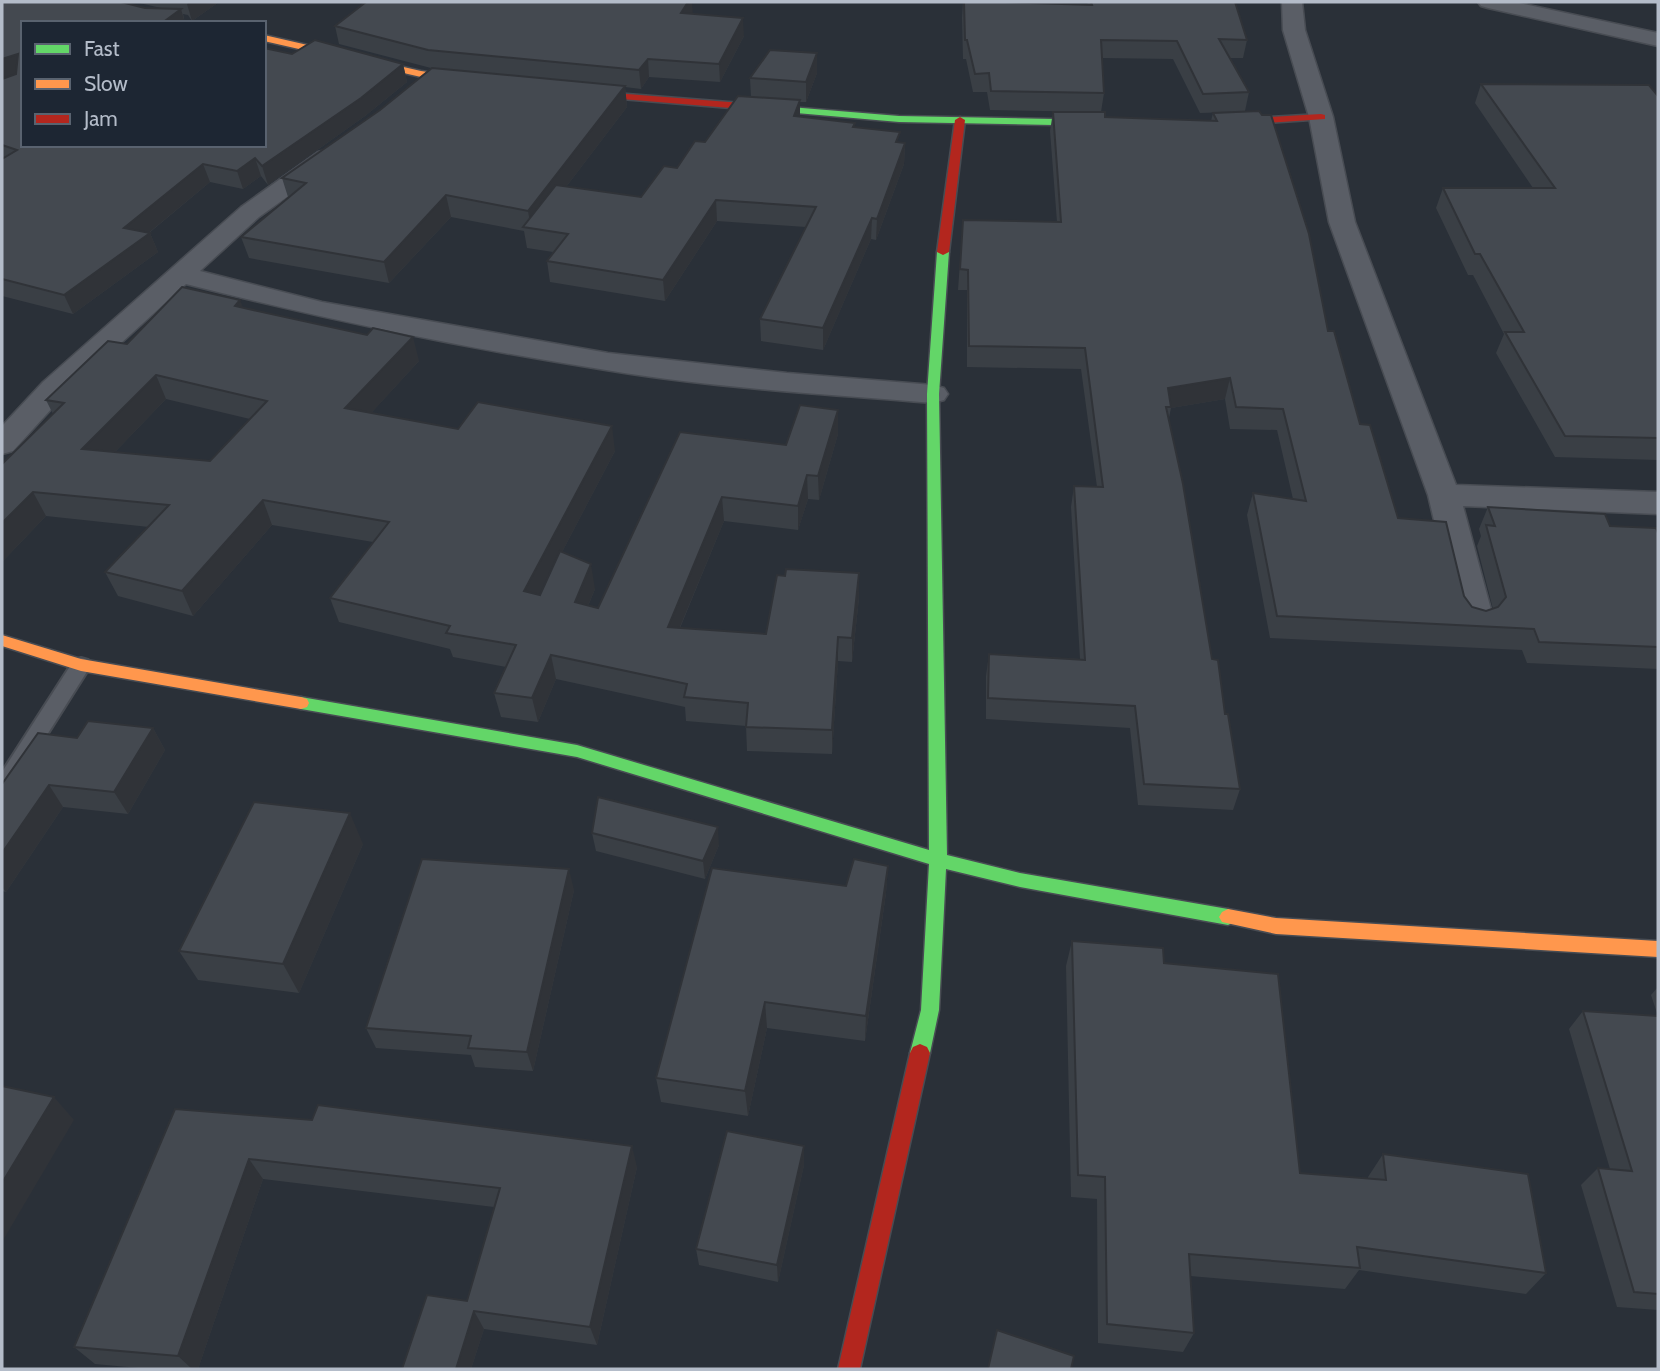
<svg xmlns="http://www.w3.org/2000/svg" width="1660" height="1371" font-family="Cabin,sans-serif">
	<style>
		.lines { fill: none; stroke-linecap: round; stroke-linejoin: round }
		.lane-casing { stroke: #484c53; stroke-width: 4 }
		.street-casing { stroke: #484c53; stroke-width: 3 }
		.fast-casing { stroke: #484c53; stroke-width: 3 }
		.slow-casing { stroke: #484c53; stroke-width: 3 }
		.jam-casing { stroke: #484c53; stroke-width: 3 }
		.lane { fill: #5a5e66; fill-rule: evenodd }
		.street { fill: #5a5e66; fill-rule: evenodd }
		.fast { fill: #63d668; fill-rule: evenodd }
		.slow { fill: #ff974d; fill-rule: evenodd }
		.jam { fill: #b3261e; fill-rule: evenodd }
		.wall { fill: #3a3f45; fill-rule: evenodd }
		.shaded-wall { fill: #303338 }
		.building { fill: #444950; stroke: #303338; stroke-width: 2; fill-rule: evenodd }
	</style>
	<rect width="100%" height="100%" fill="#2a3038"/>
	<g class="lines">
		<g class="lane-casing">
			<path id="lane" d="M81,658l7,2 3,5 -3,5 -79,125 -7,2v-25l72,-112z"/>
		</g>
		<g class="street-casing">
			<g id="street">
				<path d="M1282,2h20l3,28 28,87 22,105 101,263 202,7v22l-195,-8 30,111 -6,9 -12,4 -12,-4 -6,-9 -29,-122 -99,-273 -20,-105 -26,-87z"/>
				<path d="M1478,2h37l143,31v13l-170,-38 -7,-2z"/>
				<path d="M327,150l9,2 3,5 -3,5 -77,55 -59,54 122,31 286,51 179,20 146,12 11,3 4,6 -4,6 -11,3c-109,-9 -219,-15 -327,-33 -141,-22 -282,-51 -420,-86l-121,110 -52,57 -11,3v-28l41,-44 198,-175 77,-55z"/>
			</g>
		</g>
		<g class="fast-casing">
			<g id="fast">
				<path d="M766,105l133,11 204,4 5,3 -5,3 -204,-4 -137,-12v-4z"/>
				<path d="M943,249l6,3 -10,142 8,461 73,18 208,36 6,3 3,5 -3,5 -6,3 -208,-38 -74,-18 -7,141 -9,43 -3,6 -7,3 -7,-3 -3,-6 11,-43 8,-146 -352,-107 -276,-48 -6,-2 -2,-4 2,-4 6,-2 276,48 352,105 -2,-456 10,-142z"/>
			</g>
		</g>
		<g class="slow-casing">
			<g id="slow">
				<path d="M264,35l157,36 53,8 5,3 -5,3 -53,-8 -157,-36z"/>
				<path d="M2,635l79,24 220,38 6,2 2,4 -2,4 -6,2 -220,-38 -79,-25z"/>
				<path d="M1228,909l48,9 382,23v16l-382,-23 -54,-12 -3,-5 3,-5z"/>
			</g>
		</g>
		<g class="jam-casing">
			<g id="jam">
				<path d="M576,90l190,15 5,3 -5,3 -193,-16 -2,-2z"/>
				<path d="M1321,114l4,1v4l-103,7 -5,-3 5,-3z"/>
				<path d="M960,117l5,3 -16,132 -6,3 -6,-3 18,-132z"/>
				<path d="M920,1044l7,3 3,6 -70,316h-22l72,-316 3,-6z"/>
			</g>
		</g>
		<use href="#lane" class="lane"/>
		<use href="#street" class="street"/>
		<use href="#fast" class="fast"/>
		<use href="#slow" class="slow"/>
		<use href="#jam" class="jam"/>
	</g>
	<g class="wall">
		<path d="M2,2h119l24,6h16l-26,-6h84l-27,19 -4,-6 -5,-1 2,9h-162v122h241v-97l28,6 23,-14 88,24 4,18 -42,34 -97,69 -7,-9 -18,13 -33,-7 -61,51h1l8,19 -85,62 -71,-18v-217l2,-1 -2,1z"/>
		<path d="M963,2l125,3 -1,-3h148l12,38 -4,18h-14l20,34 -4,19 83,220 32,93 38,94 74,89 14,4 7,-2 -16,-63 4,-10 -2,-7 9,-22 170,26v136l-131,-6 -5,-13 -252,-12 -23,-123 6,-22 40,6 -16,-69 -47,-1 -5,-30 -54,9 -2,10 43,241 13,55 15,75 -7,21 -95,-5 -8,-77 -144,-9v-43l3,-22 91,5 -9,-152 3,-21 23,1 -16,-118 -114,-2v-77h-9l5,-70 94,2 -7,-91 3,-19 52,5 106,4 2,-8 19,-1 -32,1 -27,-54 -71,-1 2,35 -3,19 -111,-2 -3,-18h-14l-7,-33h-3l-1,-41z"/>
		<path d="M693,14l51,22 -24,46 -71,-5 -8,12 -16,-2 2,20 -61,80 75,10 36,-29 28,-26 46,-45 -1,-19 67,-5 -11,29h-6v15l55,11 45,15h5l-1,21 -28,76 -5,-1 -48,111 -62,-9 -1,-22 46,-92 -89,-6 -52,80 -115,-19 -3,-21 6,-9 -26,-4 -3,-17 -73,-14 -62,66 -140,-25 -8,-21 47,-40 -6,-19 98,-68 51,-42 -92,-24 -4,-18z"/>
		<path d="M1481,84l177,12v364l-103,-3 -59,-104 8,-19 -31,-59h-5l-32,-67 7,-20h90l-58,-85z"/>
		<path d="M243,308l176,53 -48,52 87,16 157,22 -53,101 33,37 -7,17 10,2 82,-176 106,13 52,-11 -19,66 -11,-1 -10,31 -74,-9 -44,107 86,6 19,-58 74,-3v25l-7,64 -14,-1 -6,93 -85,-3 -1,-25 -60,-5 -1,-14 -129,-28 -18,43 -37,-5 -7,-24 12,-26 -53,-10 -3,-8 -111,-27 -9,-24 43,-56 -101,-17 -79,91 -75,-20 -13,-24 44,-45 -103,-11 -44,46v-98l51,-50 -7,-14 81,-56zM166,399l84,20 -40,42 -95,-9z"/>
		<path d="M153,728l12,22 -37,64 -65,-7 -57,85 -4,-1v-107l75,-46z"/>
		<path d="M592,833l127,12 -14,34 -109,-28z"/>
		<path d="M363,844l-64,149 -101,-13 -19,-29z"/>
		<path d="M888,866l-2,27 -21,148 -98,-13 -19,88 -87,-14 -5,-24 190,-192z"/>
		<path d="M574,890l-41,181 -58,-4 -4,-12 -95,-7 -10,-20z"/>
		<path d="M1072,941l92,22 136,210 68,5v-1l15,-23 163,119 -20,21 -167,-24 -14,19 -155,-13 4,57 -11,19 -85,-9 -1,-144 -26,-2 -5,-231z"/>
		<path d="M1658,987v323l-41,-3 -36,-122 17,-17 12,1 -41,-140 14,-18 75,5 -7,-21z"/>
		<path d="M175,1109l462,58 -40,178 -113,-16 -13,40h-69l65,-68 27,-94 -231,-28 -65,190h-49l-54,-5 -21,-17z"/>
		<path d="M804,1146v19l-26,117 -79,-17 -3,-16z"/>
	</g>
	<g class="shaded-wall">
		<path d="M190,2h29l-27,19 -5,-17z"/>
		<path d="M688,2h4l1,13 -12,-2z"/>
		<path d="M181,9l4,14h-24z"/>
		<path d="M743,18l1,18 -24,46 -1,-18z"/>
		<path d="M817,53v20l-11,29v-20z"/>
		<path d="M18,54l5,18 -21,7v-20z"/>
		<path d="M648,59l1,18 -8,12 -2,-19z"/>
		<path d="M403,64l4,18 -42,34 -97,69 -6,-19z"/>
		<path d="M625,86l2,21 -93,122 -3,-1 -3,-17z"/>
		<path d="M800,100v20l-6,-4z"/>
		<path d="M905,143l-1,21 -28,76 1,-21z"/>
		<path d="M255,158l6,18 -18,13 -6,-18z"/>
		<path d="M203,164l7,18 -76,63 16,-12 8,19 -85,62 -9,-19 60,-67z"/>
		<path d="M446,195l5,22 -62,66 -5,-21z"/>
		<path d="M716,200l1,21 -52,80 -2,-21z"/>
		<path d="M872,218l-1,21 -48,111v-22z"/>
		<path d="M240,300l9,23 -14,-17z"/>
		<path d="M413,337l6,24 -66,72 -8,-25z"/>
		<path d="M156,375l10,24 -72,75 -12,-25z"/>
		<path d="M1230,378l-5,21 -54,9 -3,-20z"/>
		<path d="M838,410v24l-19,66 -1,-24z"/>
		<path d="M612,426l3,25 -86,164 -5,-24z"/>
		<path d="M807,475l1,24 -10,31v-24z"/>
		<path d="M33,492l13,24 -44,46v-39z"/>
		<path d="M722,497l2,24 -54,130 -2,-24z"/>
		<path d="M263,500l9,25 -79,91 -11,-25z"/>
		<path d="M591,564l4,25 -16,38 -4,-25z"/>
		<path d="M859,573v25l-7,64v-24z"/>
		<path d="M838,637v24l-6,93v-24z"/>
		<path d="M551,655l5,24 -18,43 -6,-24z"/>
		<path d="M153,728l12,22 -37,64 -14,-22z"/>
		<path d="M49,785l14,22 -57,85 -4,-5v-34z"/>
		<path d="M350,813l13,31 -64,149 -16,-29z"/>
		<path d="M718,827l1,18 -14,34 -2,-18z"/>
		<path d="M888,866l-2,27 -21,148 1,-25z"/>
		<path d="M569,869l5,21 -41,181 -6,-19z"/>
		<path d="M765,1002l2,26 -19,88 -3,-25z"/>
		<path d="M54,1097l20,23 -72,122v-59z"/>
		<path d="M632,1146l5,21 -40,178 -7,-18z"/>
		<path d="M804,1146v19l-26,117 -1,-17z"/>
		<path d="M249,1159l14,20 -65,190h-6l-14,-13z"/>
		<path d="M474,1311l10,18 -13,40h-15z"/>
	</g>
	<g class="building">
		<path d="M2,2h119l24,6 36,1 -19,14h-139v122h241v-97l28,6 23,-14 88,24 -42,34 -99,68 -7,-8 -18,13 -34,-7 -79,64 26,5 -86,62 -62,-16v-120l15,-9 -15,-5v-66l14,-5 2,-20 -16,5z"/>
		<path d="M366,2h322l-7,11 62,5 -24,46 -71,-5 -9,11 -211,-20 -93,-24z"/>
		<path d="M964,2h41l87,3 -1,-3h144l12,38 -28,-1 30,53 -46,2 -26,-53 -76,-1 3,53 -113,-2 -2,-18 -14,1 -8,-34h-2z"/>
		<path d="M770,50l47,3 -11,29 -56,-4z"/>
		<path d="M432,68l193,18 -97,125 -82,-16 -62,67 -143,-25 65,-54 -24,-5 98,-68z"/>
		<path d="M1481,84l168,1 9,11v342l-93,-2 -60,-104h19l-44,-78h-5l-32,-66h112z"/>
		<path d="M738,96l62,4 -6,16 61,7 -2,4 47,5 -4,10 9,1 -28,76 -5,-1 -49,110 -63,-9 56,-112 -100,-7 -53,80 -116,-19 21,-27 -45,-7 33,-42 85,12 23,-31 13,2 18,-27 10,1z"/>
		<path d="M1259,111l3,4h9l38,119 19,97h6l26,93 10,1 28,93 48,4 18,74 8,11 14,4 12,-4 8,-10 -20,-72 9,1 -7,-19 117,7 5,12 46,2 2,5v114l-119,-5 -5,-13 -257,-13 -24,-123 53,8 -23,-92 -47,-2 -6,-29 -62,10 3,19h-5l17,77 29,175 6,1 7,54h3l12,75 -96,-5 -9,-78 -147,-8 1,-44 96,6 -11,-174 29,1 -18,-139 -116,-2 -1,-76 -8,-1 3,-49 98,2 -8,-110h52v5l112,4 -4,-8z"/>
		<path d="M182,287l58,13 -5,6 132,29 6,-7 40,9 -68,71 113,21 20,-27 134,24 -88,165 16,4 20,-44 31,13 -16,38 23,6 82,-176 106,13 14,-40 38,5 -20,66 -11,-1 -9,31 -76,-9 -54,130 98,7 11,-59 8,1 1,-7 73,4 -7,65 -14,-1 -6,93 -86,-3 2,-24 -64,-6 3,-13 -136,-29 -19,43 -38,-5 22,-48 -70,-12 4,-7 -120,-28 59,-76 -126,-22 -81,91 -77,-19 64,-67 -136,-13 -31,31v-59l62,-61 -18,-3 62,-59 19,3zM156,375l111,26 -57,60 -128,-12z"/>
		<path d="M88,721l65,7 -39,64 -65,-7 -47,68v-69l36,-51 39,5z"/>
		<path d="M598,797l120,30 -15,34 -111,-28z"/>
		<path d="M254,802l96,11 -67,151 -104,-13z"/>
		<path d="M422,859l147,10 -42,183 -59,-4 3,-12 -105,-8z"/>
		<path d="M854,859l34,7 -22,150 -101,-14 -20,89 -89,-13 56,-210 134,18z"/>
		<path d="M1072,941l91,7 1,15 114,11 22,199 86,7 -3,-26 145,20 18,99 -189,-26 3,21 -171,-14 5,79 -87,-9 -2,-147 -27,-2z"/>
		<path d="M1583,1011l75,5v278l-24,-2 -36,-124 34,3z"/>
		<path d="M2,1086l52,11 -52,86z"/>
		<path d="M318,1105l314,41 -42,181 -116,-16 -18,58h-54l25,-74 40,6 33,-113 -251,-29 -71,197 -104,-9 101,-238 137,11z"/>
		<path d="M727,1131l77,15 -27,119 -81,-16z"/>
		<path d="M997,1330l77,26 -3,13h-83z"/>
	</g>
	<rect width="1660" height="1371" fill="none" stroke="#b4bcc9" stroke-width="7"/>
	<rect x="21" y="21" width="245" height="126" fill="#1d2633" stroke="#59626f" stroke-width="2"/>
	<rect x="35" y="44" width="35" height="10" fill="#63d668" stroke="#59626f" stroke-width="2"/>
	<text x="84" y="56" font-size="21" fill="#b4bcc9">Fast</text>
	<rect x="35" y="79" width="35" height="10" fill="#ff974d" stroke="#59626f" stroke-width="2"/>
	<text x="84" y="91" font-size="21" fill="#b4bcc9">Slow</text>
	<rect x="35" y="114" width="35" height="10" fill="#b3261e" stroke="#59626f" stroke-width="2"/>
	<text x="84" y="126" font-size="21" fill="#b4bcc9">Jam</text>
</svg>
